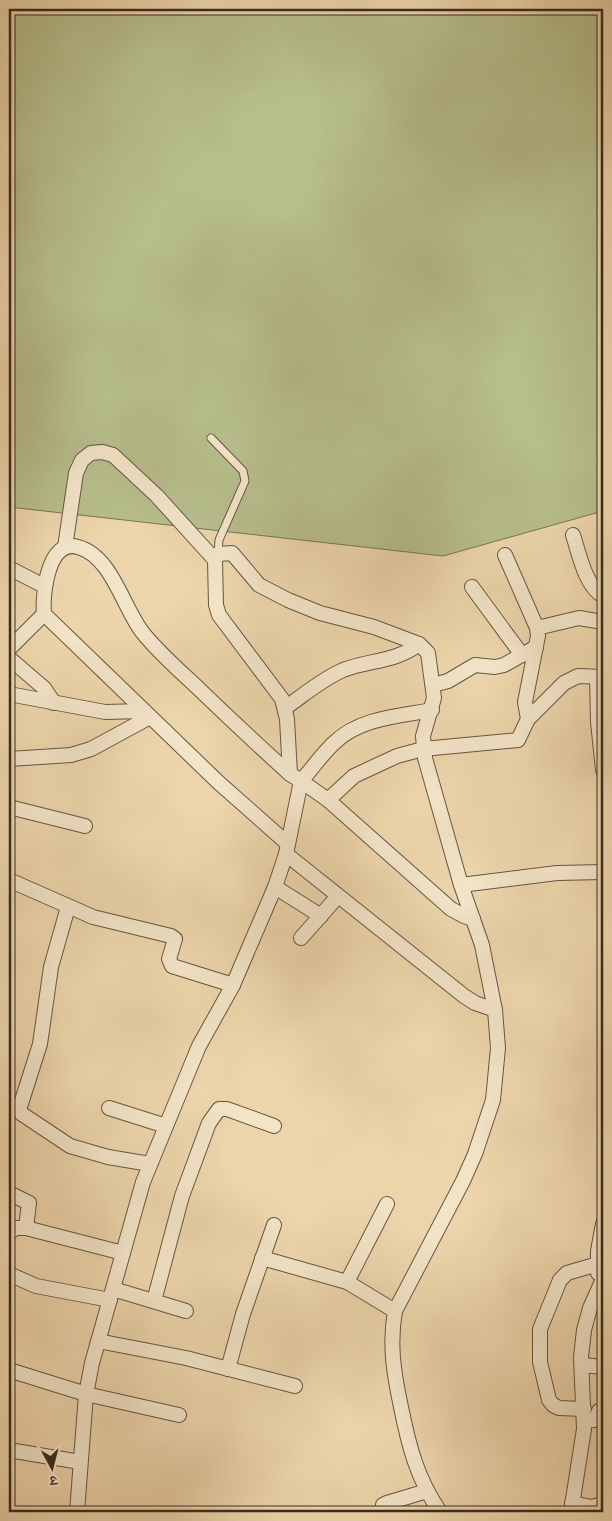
<svg xmlns="http://www.w3.org/2000/svg" width="612" height="1521" font-family="'Sorts Mill Goudy','Noto Serif Devanagari',serif">
	<style>
		.green { fill: #b6be8b; stroke: #767556 }
		.lines { fill: none; stroke-linecap: round; stroke-linejoin: round }
		.service-casing { stroke: #645643; stroke-width: 9 }
		.minor-casing { stroke: #645643; stroke-width: 16 }
		.service { stroke: #f3e4c8; stroke-width: 7 }
		.minor { stroke: #f3e4c8; stroke-width: 14 }
	</style>
	<rect width="100%" height="100%" fill="#edd5ab"/>
	<filter id="stains"><feTurbulence type="fractalNoise" baseFrequency=".004" numOctaves="4"/><feColorMatrix values="0 0 0 0 .2 0 0 0 0 .09 0 0 0 0 .02 0 0 0 .5 -.17"/></filter>
	<radialGradient id="worn" r=".72"><stop offset=".6" stop-color="#630" stop-opacity="0"/><stop offset="1" stop-color="#630" stop-opacity=".3"/></radialGradient>
	<path class="green" d="M9,9h594v502l-160,45 -434,-49z"/>
	<g class="lines">
		<g class="service-casing">
			<path id="service" d="M211,438l32,33 2,10 -26,59 -1,14"/>
		</g>
		<g class="minor-casing">
			<g id="minor">
				<path d="M573,535c6,18 12,51 30,61"/>
				<path d="M65,547l11,-74 6,-13 9,-7 11,-1 11,3 44,41 58,64"/>
				<path d="M505,555l32,73 1,8 -13,66 3,17"/>
				<path d="M9,568l35,18"/>
				<path d="M472,587l50,68"/>
				<path d="M537,628l42,-10 24,4"/>
				<path d="M9,649l35,-35"/>
				<path d="M9,658l35,30 10,15"/>
				<path d="M597,677l1,45 5,48"/>
				<path d="M433,685l15,-4 27,-16 20,2 9,-2 32,-18"/>
				<path d="M9,694l96,18 39,-1"/>
				<path d="M285,708c19,-13 37,-29 58,-38 26,-10 53,-8 76,-26"/>
				<path d="M432,710c-33,6 -73,8 -98,33 -12,11 -22,26 -33,38l27,19 123,109 13,7 9,3"/>
				<path d="M9,759l62,-4 20,-6 59,-32"/>
				<path d="M328,800l26,-24 43,-20 26,-7 95,-9 10,-21 36,-36 14,-7 25,1"/>
				<path d="M9,807l76,19"/>
				<path d="M288,844l-70,-62 -174,-168c-2,-19 4,-76 34,-67 34,9 45,61 65,86 16,20 37,38 56,56 30,29 60,57 91,85"/>
				<path d="M286,854l178,142 11,7 20,7"/>
				<path d="M9,880l84,37 78,19 4,3 -6,20 3,7 61,19"/>
				<path d="M461,885l96,-12 46,-1"/>
				<path d="M275,887l46,29"/>
				<path d="M68,907l-17,60 -11,77 -21,66 3,4 48,32 38,11 42,7"/>
				<path d="M301,938l37,-42"/>
				<path d="M109,1108l57,18"/>
				<path d="M9,1193l20,10 -3,25"/>
				<path d="M9,1233l6,-5h11l97,25"/>
				<path d="M262,1258l85,24 48,29"/>
				<path d="M598,1273v-22l5,-27"/>
				<path d="M9,1274l27,12 74,14"/>
				<path d="M347,1282l40,-78"/>
				<path d="M113,1289l73,22"/>
				<path d="M154,1301l28,-105 27,-73 10,-14h8l47,17"/>
				<path d="M98,1341l88,17 109,28"/>
				<path d="M582,1365l21,2"/>
				<path d="M228,1369l15,-55 31,-89"/>
				<path d="M9,1370l77,24 93,21"/>
				<path d="M584,1409l-25,-1 -6,-3 -4,-5 -9,-38v-33l20,-49 7,-7 31,-9"/>
				<path d="M584,1421l11,-1 4,-9 4,-2"/>
				<path d="M9,1450l71,12"/>
				<path d="M572,1503l20,4 11,-3"/>
				<path d="M77,1512l9,-118 6,-31 51,-181 56,-136 34,-61 42,-98 11,-33 15,-73 -11,-7 -3,-55 -5,-20 -63,-84 -3,-10 -1,-45 3,-6 14,-1 27,32 29,15 32,13 54,14 45,17 9,9 6,45 -11,38 2,22 36,127 21,60 13,65 3,38 -5,52 -18,54 -12,27 -68,130c-6,34 -1,63 6,96 8,40 16,71 39,105"/>
				<path d="M383,1512v-7l4,-2 40,-12"/>
				<path d="M571,1512l13,-83 -3,-72 3,-27 6,-22 13,-29"/>
			</g>
		</g>
		<use href="#service" class="service"/>
		<use href="#minor" class="minor"/>
	</g>
	<rect width="612" height="1521" fill="none" stroke="#edd5ab" stroke-width="30"/>
	<rect x="10" y="10" width="592" height="1501" fill="none" stroke="#372c20" stroke-width="2.5"/>
	<rect x="15" y="15" width="582" height="1491" fill="none" stroke="#372c20"/>
	<g transform="translate(52 1468) rotate(173)" stroke="#f3e4c8" stroke-width="4" paint-order="stroke">
	<path d="M0-4L9 19L0 12L-9 19Z" fill="#372c20"/>
	<text y="-8" font-size="14" font-weight="bold" text-anchor="middle" fill="#372c20">उ</text>
	</g>
	<rect width="100%" height="100%" filter="url(#stains)"/>
	<rect width="100%" height="100%" fill="url(#worn)"/>
</svg>
